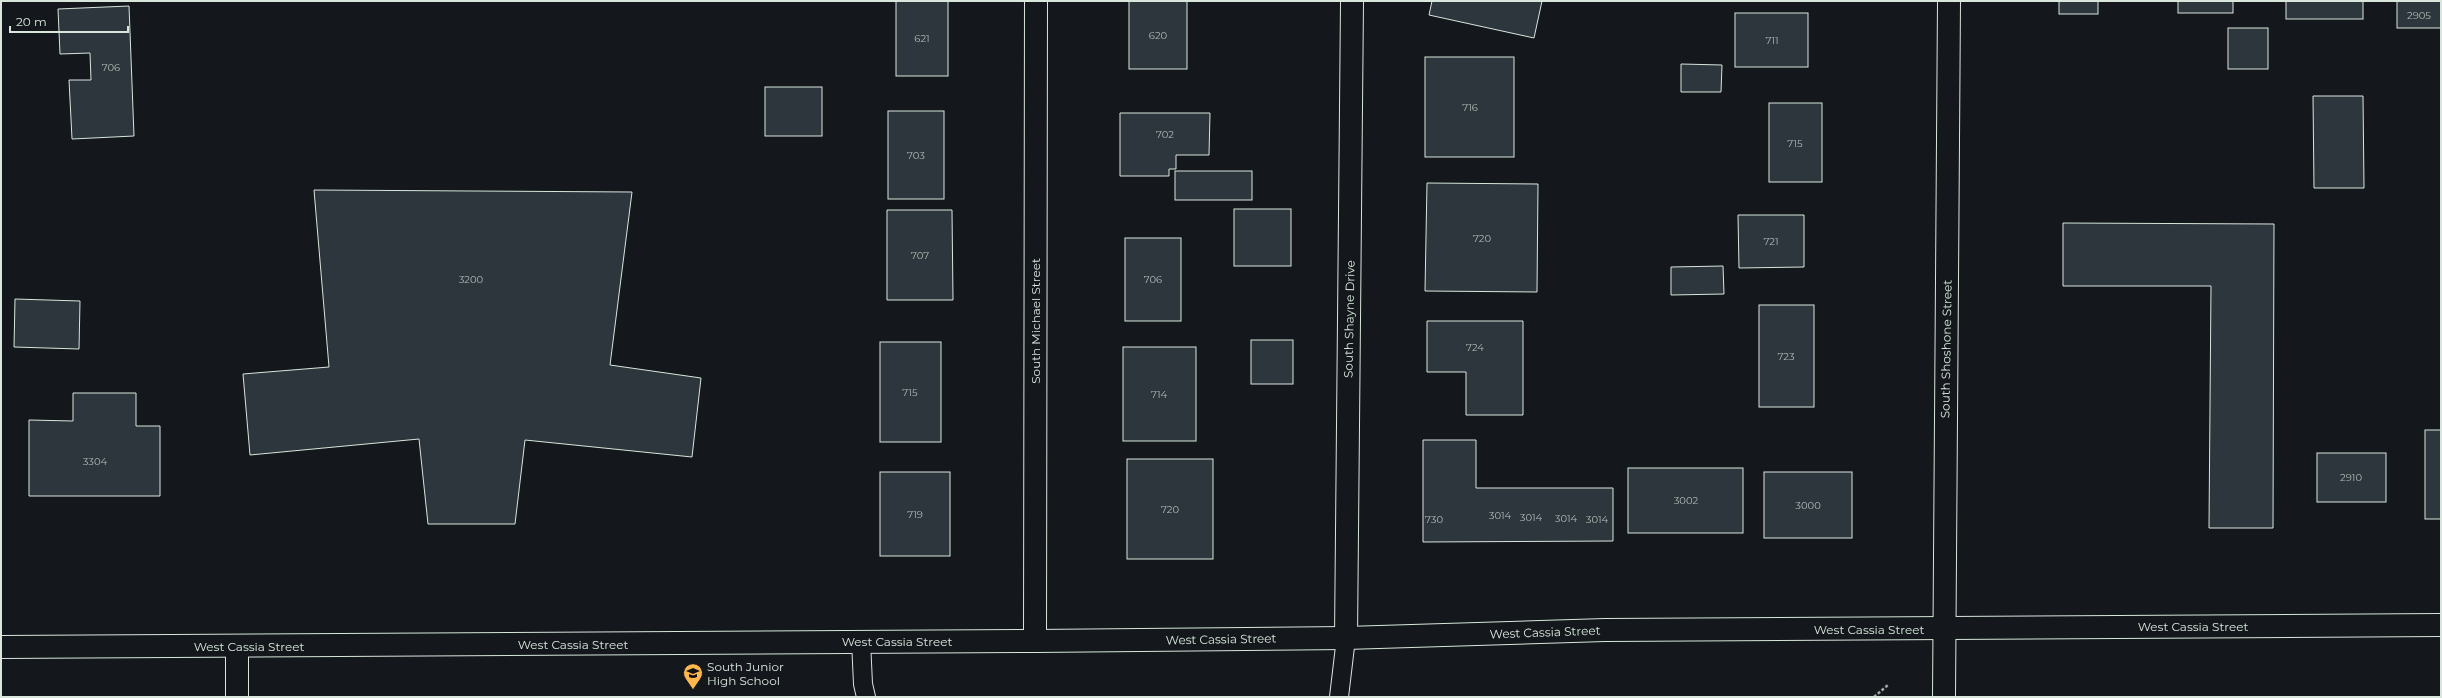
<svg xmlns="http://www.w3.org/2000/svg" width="2442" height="698" font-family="Montserrat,sans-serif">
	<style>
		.building { fill: #2c363c; stroke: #d8e6dc }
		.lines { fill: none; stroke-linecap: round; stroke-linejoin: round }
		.lane-casing { stroke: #d8e6dc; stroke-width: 20 }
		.street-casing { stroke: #d8e6dc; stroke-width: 24 }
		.secondary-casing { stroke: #d8e6dc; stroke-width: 24 }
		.path { stroke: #9da8a2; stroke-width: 2.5; stroke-dasharray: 3 2; stroke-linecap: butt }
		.lane { stroke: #14181c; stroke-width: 18 }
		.street { stroke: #14181c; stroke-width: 22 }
		.secondary { stroke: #14181c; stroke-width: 22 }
		.labels { text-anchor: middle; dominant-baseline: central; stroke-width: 3; stroke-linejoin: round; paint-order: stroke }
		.number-label { font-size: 10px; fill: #adbab4 }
		.street-label { font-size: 12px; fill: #d8e6dc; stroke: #14181c }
		.poi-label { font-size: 12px; fill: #d8e6dc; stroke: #14181c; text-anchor: start }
	</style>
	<rect width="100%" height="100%" fill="#14181c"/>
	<g class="building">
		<rect x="896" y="1" width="52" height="75"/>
		<rect x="1129" y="1" width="58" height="68"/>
		<path d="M1432,1h110l-8,37 -105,-23z"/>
		<rect x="2059" y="1" width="39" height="13"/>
		<rect x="2178" y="1" width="55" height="12"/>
		<rect x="2286" y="1" width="77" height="18"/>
		<rect x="2397" y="1" width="44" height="27"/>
		<path d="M129,6l5,130 -62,3 -3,-59h22l-1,-27 -30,1 -2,-45z"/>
		<rect x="1735" y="13" width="73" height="54"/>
		<rect x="2228" y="28" width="40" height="41"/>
		<rect x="1425" y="57" width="89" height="100"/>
		<path d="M1681,64l41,1 -1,27h-40z"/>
		<rect x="765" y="87" width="57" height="49"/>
		<path d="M2313,96h50l1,92h-50z"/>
		<rect x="1769" y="103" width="53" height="79"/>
		<rect x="888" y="111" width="56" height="88"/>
		<path d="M1120,113h90l-1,42h-33v14h-7v7h-49z"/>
		<rect x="1175" y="171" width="77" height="29"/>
		<path d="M1427,183l111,1 -1,108 -112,-1z"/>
		<path d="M314,190l318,2 -22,173 91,13 -9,79 -167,-17 -10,84h-87l-9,-85 -169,16 -7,-81 86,-7z"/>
		<rect x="1234" y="209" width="57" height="57"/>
		<path d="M887,210h65l1,90h-66z"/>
		<path d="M1738,215h66v52l-65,1z"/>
		<path d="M2063,223l211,1 -1,304h-64l2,-242h-148z"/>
		<rect x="1125" y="238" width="56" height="83"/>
		<path d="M1723,266l1,28 -53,1v-28z"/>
		<path d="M15,299l65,2 -1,48 -65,-2z"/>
		<rect x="1759" y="305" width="55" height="102"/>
		<path d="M1427,321h96v94h-57v-43h-39z"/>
		<rect x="1251" y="340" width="42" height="44"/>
		<rect x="880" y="342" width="61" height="100"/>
		<rect x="1123" y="347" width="73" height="94"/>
		<path d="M73,393h63v33h24v70h-131v-76l44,1z"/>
		<rect x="2425" y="430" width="16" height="89"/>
		<path d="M1423,440h53v48h137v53l-190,1z"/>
		<rect x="2317" y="453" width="69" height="49"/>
		<rect x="1127" y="459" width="86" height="100"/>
		<rect x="1628" y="468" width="115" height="65"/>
		<rect x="880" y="472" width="70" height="84"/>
		<rect x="1764" y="472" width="88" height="66"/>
	</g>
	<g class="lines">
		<g class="lane-casing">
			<g id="lane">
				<path d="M861,641l2,43 3,13"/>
				<path d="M1339,697l7,-59"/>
			</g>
		</g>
		<g class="street-casing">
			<g id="street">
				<path d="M1346,638l6,-637"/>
				<path d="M1035,641l1,-640"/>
				<path d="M237,697v-51"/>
				<path d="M1944,697l5,-696"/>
			</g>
		</g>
		<g class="secondary-casing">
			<path id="secondary" d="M1,647l1034,-6 311,-3 259,-8 836,-5"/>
		</g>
		<path class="path" d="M1874,697l14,-12"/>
		<use href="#lane" class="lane"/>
		<use href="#street" class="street"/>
		<use href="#secondary" class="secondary"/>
	</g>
	<defs>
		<g id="school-pin" transform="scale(1)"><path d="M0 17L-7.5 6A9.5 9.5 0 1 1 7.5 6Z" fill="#ffb74d" stroke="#14181c"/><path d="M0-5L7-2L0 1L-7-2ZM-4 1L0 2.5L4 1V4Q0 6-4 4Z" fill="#111"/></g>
	</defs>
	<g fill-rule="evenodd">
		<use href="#school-pin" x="693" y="673"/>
	</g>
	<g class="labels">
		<g class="number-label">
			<text x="2419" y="15">2905</text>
			<text x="1158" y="35">620</text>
			<text x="922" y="38">621</text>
			<text x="1772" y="40">711</text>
			<text x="111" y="67">706</text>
			<text x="1470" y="107">716</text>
			<text x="1165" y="134">702</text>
			<text x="1795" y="143">715</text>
			<text x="916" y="155">703</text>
			<text x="1482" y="238">720</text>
			<text x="1771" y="241">721</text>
			<text x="920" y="255">707</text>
			<text x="471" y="279">3200</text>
			<text x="1153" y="279">706</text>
			<text x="1475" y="347">724</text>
			<text x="1786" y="356">723</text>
			<text x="910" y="392">715</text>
			<text x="1159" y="394">714</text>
			<text x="95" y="461">3304</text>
			<text x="2351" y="477">2910</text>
			<text x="1686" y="500">3002</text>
			<text x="1808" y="505">3000</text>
			<text x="1170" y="509">720</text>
			<text x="915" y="514">719</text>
			<text x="1500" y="515">3014</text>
			<text x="1531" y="517">3014</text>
			<text x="1566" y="518">3014</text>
			<text x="1434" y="519">730</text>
			<text x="1597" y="519">3014</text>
		</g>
		<g class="street-label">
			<text transform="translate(1349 319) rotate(-89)">South Shayne Drive</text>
			<text transform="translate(1035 321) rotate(-90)">South Michael Street</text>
			<text transform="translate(1946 349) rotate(-89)">South Shoshone Street</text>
			<text x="2193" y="626">West Cassia Street</text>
			<text x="1869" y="629">West Cassia Street</text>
			<text transform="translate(1545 632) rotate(-2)">West Cassia Street</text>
			<text transform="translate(1221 639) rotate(-1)">West Cassia Street</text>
			<text x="897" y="641">West Cassia Street</text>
			<text x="573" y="644">West Cassia Street</text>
			<text x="249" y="646">West Cassia Street</text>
		</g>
		<g class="poi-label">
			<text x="707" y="666">South Junior<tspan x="707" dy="14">High School</tspan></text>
		</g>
	</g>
	<rect width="2442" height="698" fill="none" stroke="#d8e6dc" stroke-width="4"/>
	<path d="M10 26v6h118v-6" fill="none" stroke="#d8e6dc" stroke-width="2"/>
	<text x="16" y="26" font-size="12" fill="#d8e6dc" stroke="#14181c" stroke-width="3" paint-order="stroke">20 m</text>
</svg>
